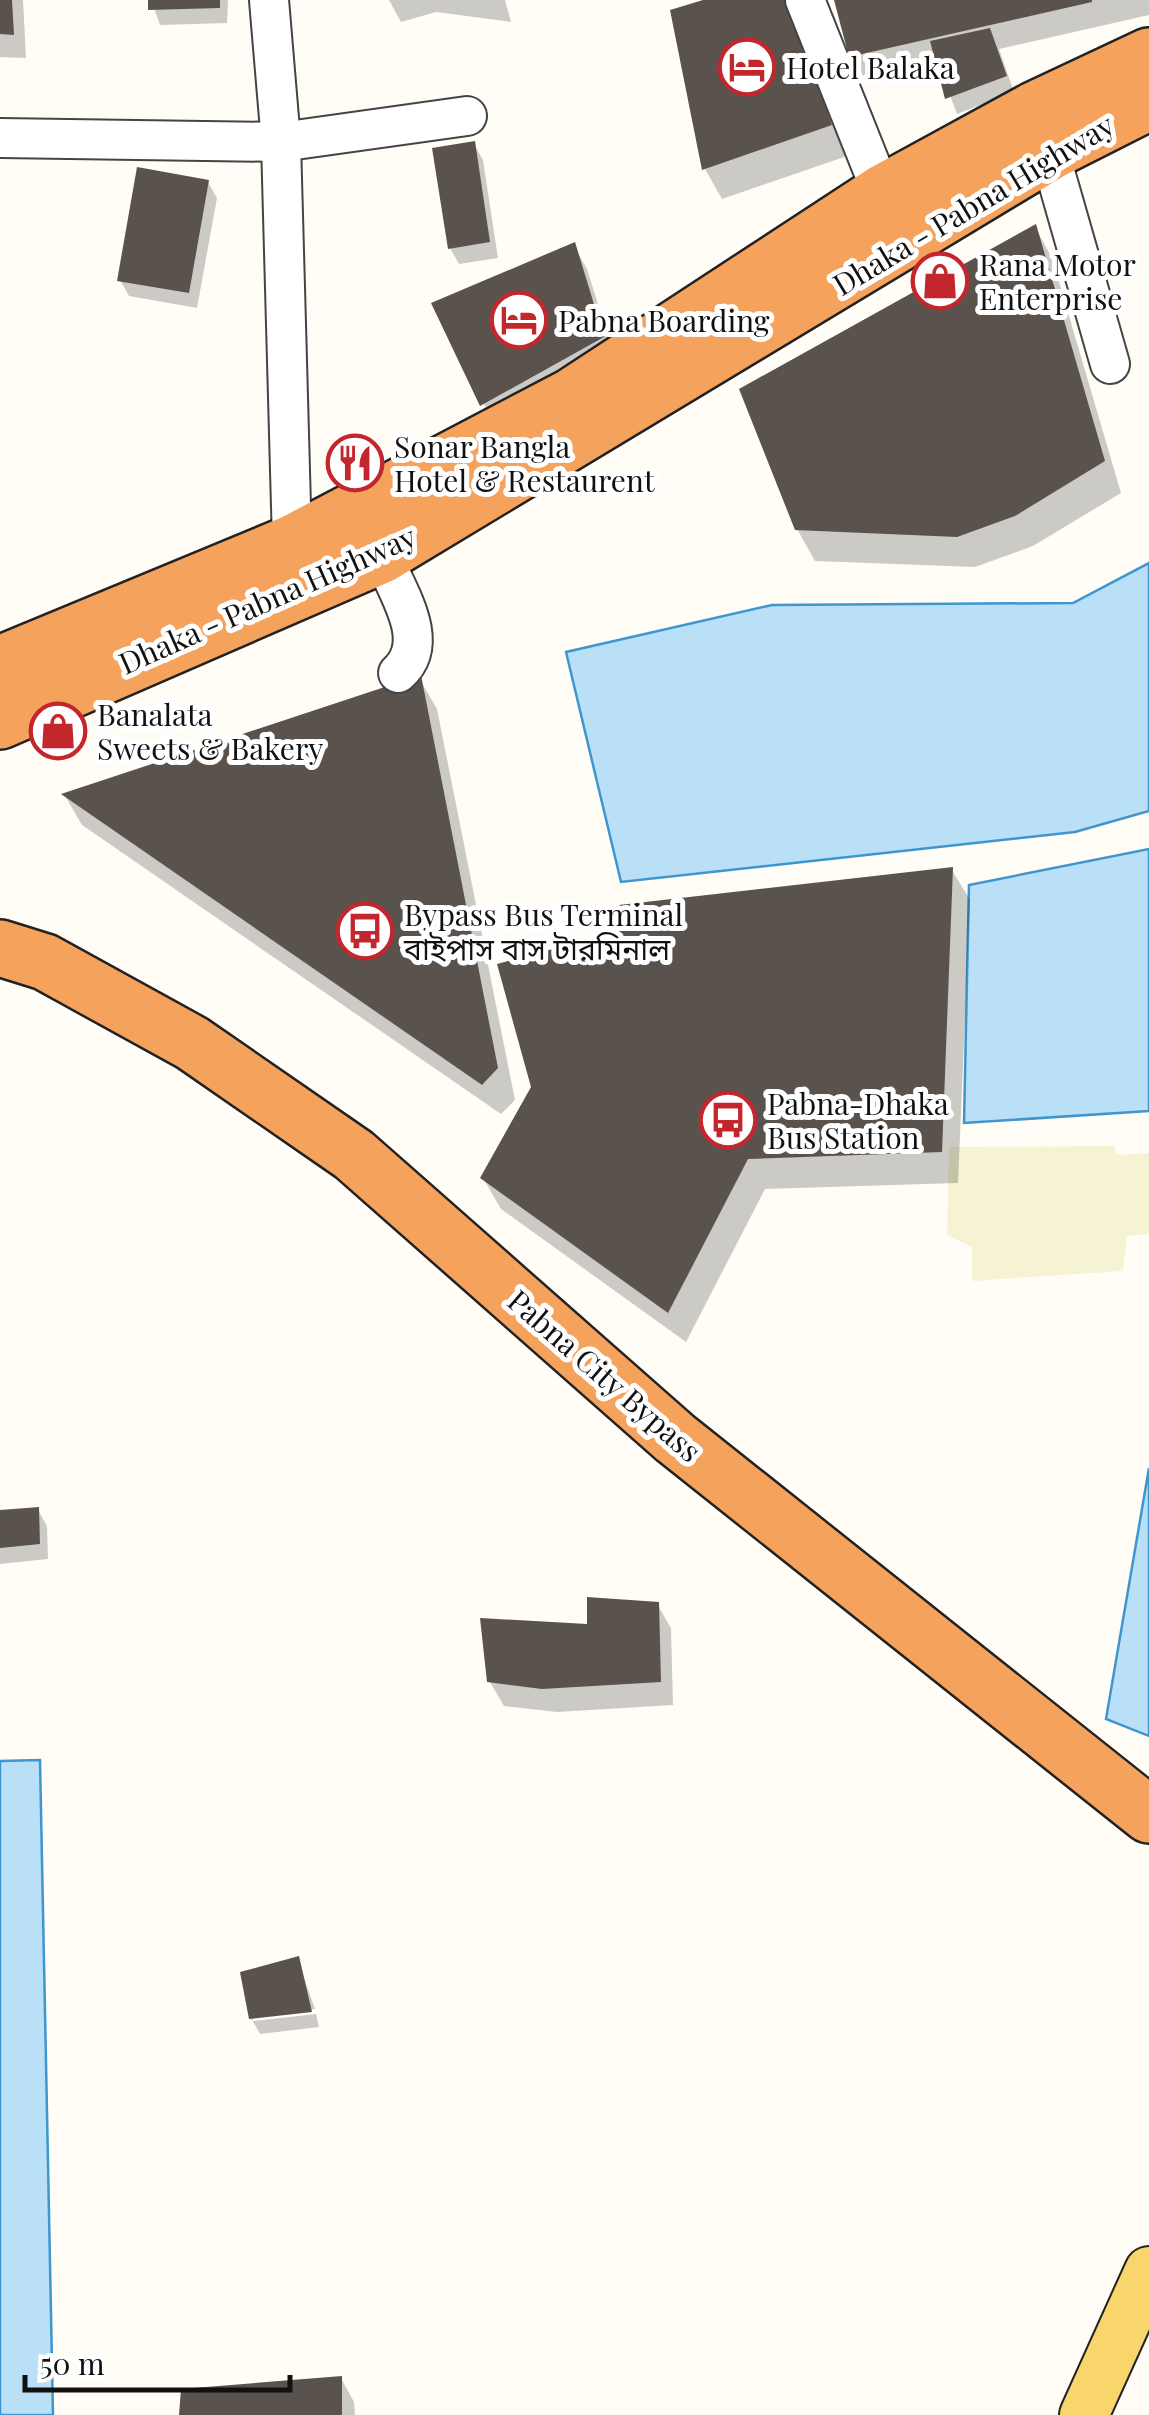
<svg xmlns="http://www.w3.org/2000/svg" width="1149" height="2415" font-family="'Playfair Display','Noto Sans Bengali',serif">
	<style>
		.farmland { fill: #f6f3d4 }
		.water { fill: #b9e0f7; stroke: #3f96cf; stroke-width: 2.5 }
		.shadow { fill: #0003 }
		.building { fill: #5a524d }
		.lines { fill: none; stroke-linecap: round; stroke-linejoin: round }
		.minor-casing { stroke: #444; stroke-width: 42 }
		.major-casing { stroke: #222; stroke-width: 52 }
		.highway-casing { stroke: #222; stroke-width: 60 }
		.minor { stroke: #fff; stroke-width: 38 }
		.major { stroke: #f9d66b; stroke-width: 48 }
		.highway { stroke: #f5a25d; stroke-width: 55 }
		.labels { text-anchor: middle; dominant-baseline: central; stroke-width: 10; stroke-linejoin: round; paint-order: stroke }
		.poi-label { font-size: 30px; fill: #111; stroke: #fff; text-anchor: start }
		.street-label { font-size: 30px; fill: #111; stroke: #fff }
	</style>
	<rect width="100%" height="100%" fill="#fffdf5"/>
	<path class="farmland" d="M1114,1146l3,9 32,-2v81l-22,2 -4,35 -151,10v-34l-25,-12 2,-88z"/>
	<g class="water">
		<path d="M1149,563v248l-74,21 -454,50 -55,-230 206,-47 301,-2z"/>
		<path d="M1149,849v262l-185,12 5,-238z"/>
		<path d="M1149,1468v268l-43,-17z"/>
		<path d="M40,1760l13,655h-53v-654z"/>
	</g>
	<g class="shadow">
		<path d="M0,0h23l3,58 -26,-1z"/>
		<path d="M151,0h77l-1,23 -67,2z"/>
		<path d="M389,0h116l6,22 -75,-10 -35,10z"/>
		<path d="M712,0h79l56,156 -125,43 -17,-30z"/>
		<path d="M838,0h311v15l-150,34 15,43 -57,22 -19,-51 -73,16 -13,-23z"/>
		<path d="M474,144l9,16 15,98 -39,6 -9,-16z"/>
		<path d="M208,182l9,16 -20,110 -68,-12 -9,-16z"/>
		<path d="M1035,227l17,31 69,235 -88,53 -58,21 -160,-6 -18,-32z"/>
		<path d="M574,246l13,23 29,93 -120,66 -62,-124z"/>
		<path d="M419,678l18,31 78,391 -14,14 -419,-289 -17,-29z"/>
		<path d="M952,870l18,30 -12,283 -193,6 -79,153 -185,-133 -18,-31 51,-90z"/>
		<path d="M38,1510l9,16 1,33 -48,5v-51z"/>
		<path d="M657,1604l14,24 2,77 -116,7 -53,-6 -14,-24 99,-56z"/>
		<path d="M297,1958l18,51 -62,7v5l63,-7 3,13 -59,7 -9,-16z"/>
		<path d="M341,2378l13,24 1,13h-173z"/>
	</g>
	<g class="building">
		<path d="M0,0h12l2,35 -14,-1z"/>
		<path d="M148,0h72v8l-72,2z"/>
		<path d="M703,0h86l43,125 -130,45 -32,-160z"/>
		<path d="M834,0h258v2l-243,55z"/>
		<path d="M990,28l17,48 -62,23 -15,-58z"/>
		<path d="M475,141l15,101 -42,7 -16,-101z"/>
		<path d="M137,167l72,13 -20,113 -72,-12z"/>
		<path d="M1036,224l69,237 -90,55 -58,21 -162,-7 -56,-141z"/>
		<path d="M575,242l29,95 -124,69 -49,-103z"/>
		<path d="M421,675l77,393 -16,17 -421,-291z"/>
		<path d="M953,867l-11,285 -194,7 -80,154 -188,-135 51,-91 -34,-123 123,-33 -1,-26z"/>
		<path d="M39,1507l1,37 -40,4v-38z"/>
		<path d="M587,1597l72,5 2,80 -119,7 -55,-7 -7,-64 107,6z"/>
		<path d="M299,1956l13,56 -63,7 -9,-47z"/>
		<path d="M342,2376v39h-163l2,-26z"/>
	</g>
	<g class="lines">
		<g class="minor-casing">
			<g id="minor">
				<path d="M269,0l12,142 11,401"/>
				<path d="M805,0l77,193"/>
				<path d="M1043,130l67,234"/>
				<path d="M0,138l281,4 186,-26"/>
				<path d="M382,555c15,37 51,87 16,118"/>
			</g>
		</g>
		<g class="major-casing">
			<path id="major" d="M1084,2415l65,-144"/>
		</g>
		<g class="highway-casing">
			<g id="highway">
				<path d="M0,664l292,-121 280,-147 310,-203 152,-83 115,-54"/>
				<path d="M0,721l382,-166 670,-404 97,-49"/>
				<path d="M0,948l45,14 147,81 162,112 321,283 474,377"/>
			</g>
		</g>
		<use href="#minor" class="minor"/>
		<use href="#major" class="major"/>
		<use href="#highway" class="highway"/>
	</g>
	<defs>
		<g id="hotel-ring" transform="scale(2.875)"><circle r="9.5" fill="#fff" stroke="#c4262e" stroke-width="1.5"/><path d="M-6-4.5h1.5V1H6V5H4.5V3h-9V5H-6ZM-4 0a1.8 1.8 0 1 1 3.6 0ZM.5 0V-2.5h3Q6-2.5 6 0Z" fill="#c4262e"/></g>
		<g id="shop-ring" transform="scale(2.875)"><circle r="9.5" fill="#fff" stroke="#c4262e" stroke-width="1.5"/><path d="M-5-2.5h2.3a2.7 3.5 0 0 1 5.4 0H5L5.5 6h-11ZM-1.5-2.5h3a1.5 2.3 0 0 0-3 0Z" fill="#c4262e"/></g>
		<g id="restaurant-ring" transform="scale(2.875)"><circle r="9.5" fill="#fff" stroke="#c4262e" stroke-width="1.5"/><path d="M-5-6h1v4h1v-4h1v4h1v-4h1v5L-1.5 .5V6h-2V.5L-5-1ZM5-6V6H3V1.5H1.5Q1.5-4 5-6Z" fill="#c4262e"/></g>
		<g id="bus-ring" transform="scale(2.875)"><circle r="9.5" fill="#fff" stroke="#c4262e" stroke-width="1.5"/><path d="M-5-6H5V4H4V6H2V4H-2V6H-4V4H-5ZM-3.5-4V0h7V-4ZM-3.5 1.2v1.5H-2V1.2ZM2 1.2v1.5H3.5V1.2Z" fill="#c4262e"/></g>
	</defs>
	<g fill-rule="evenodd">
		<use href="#hotel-ring" x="747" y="67"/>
		<use href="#shop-ring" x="940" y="281"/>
		<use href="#hotel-ring" x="519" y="320"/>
		<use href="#restaurant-ring" x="355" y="463"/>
		<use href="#shop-ring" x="58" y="731"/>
		<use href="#bus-ring" x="365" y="931"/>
		<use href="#bus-ring" x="728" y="1120"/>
	</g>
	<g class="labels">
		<g class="poi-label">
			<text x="786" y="67">Hotel Balaka</text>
			<text x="979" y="264">Rana Motor<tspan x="979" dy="34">Enterprise</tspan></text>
			<text x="558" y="320">Pabna Boarding</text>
			<text x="394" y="446">Sonar Bangla<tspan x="394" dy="34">Hotel &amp; Restaurent</tspan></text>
			<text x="97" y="714">Banalata<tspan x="97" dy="34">Sweets &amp; Bakery</tspan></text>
			<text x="404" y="914">Bypass Bus Terminal<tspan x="404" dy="34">বাইপাস বাস টারমিনাল</tspan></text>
			<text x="767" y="1103">Pabna-Dhaka<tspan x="767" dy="34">Bus Station</tspan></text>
		</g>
		<g class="street-label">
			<text transform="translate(973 204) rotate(-31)">Dhaka - Pabna Highway</text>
			<text transform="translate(267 599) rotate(-24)">Dhaka - Pabna Highway</text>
			<text transform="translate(605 1375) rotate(41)">Pabna City Bypass</text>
		</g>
	</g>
	<path d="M25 2375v15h265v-15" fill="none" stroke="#111111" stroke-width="5"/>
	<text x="40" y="2375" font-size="30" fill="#111111" stroke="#ffffff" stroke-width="8" paint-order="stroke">50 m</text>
</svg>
